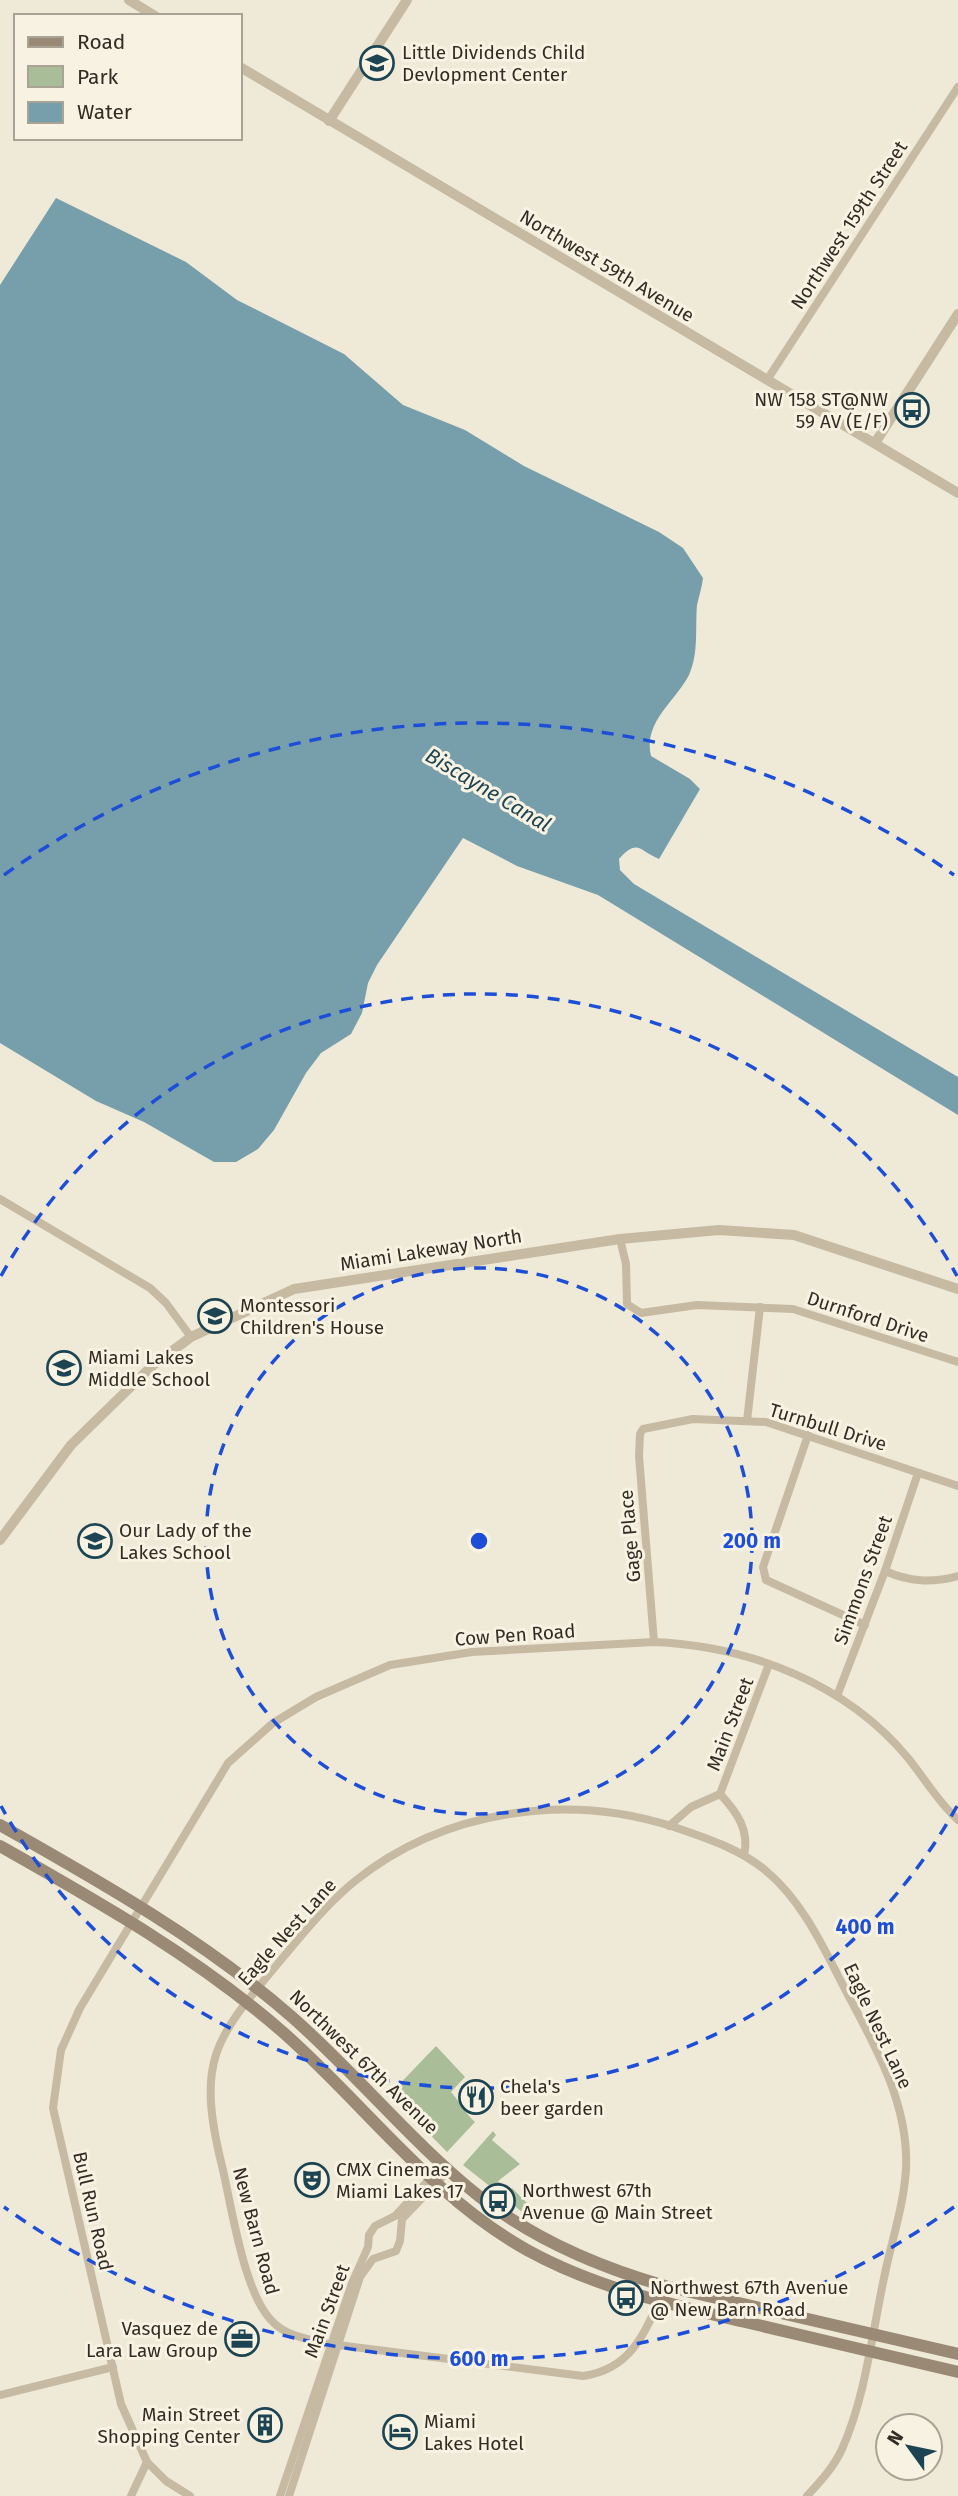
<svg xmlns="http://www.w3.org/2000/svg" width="958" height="2496" font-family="'Fira Sans',sans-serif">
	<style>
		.green { fill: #a9bd98 }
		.water { fill: #779fab }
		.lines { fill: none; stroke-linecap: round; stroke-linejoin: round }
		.minor { stroke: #c7baa3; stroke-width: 8 }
		.tertiary { stroke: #c7baa3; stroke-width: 10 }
		.secondary { stroke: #9a8a75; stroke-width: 12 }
		.ring { fill: none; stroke: #1d4ed8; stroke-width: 3.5; stroke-dasharray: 12 9 }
		.labels { text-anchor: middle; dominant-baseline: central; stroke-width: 6; stroke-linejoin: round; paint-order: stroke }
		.poi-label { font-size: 19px; fill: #322c25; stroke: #f8f2e2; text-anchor: start }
		.street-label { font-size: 19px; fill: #322c25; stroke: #f8f2e2 }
		.water-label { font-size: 21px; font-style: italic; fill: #1c4452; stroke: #f8f2e2 }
		.centre { fill: #1d4ed8; stroke: #f8f2e2; stroke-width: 3.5 }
		.ring-label { font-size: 21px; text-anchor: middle; font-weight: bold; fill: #1d4ed8; stroke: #f8f2e2; stroke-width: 6; stroke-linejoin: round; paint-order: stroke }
	</style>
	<rect width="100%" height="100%" fill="#efe9d7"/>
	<g class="green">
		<path d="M436,2046l29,31 -14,15c9,10 12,19 24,30l-28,30 -57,-58z"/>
		<path d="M493,2131l3,4 -4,5 28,24 -22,17 11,9 3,-2 20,20 -6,7 -63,-50z"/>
	</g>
	<path class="water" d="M56,198l130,64 51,38 107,54 59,51 62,25 59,36 135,66 24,16 20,30c-1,9 -4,18 -6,27 -2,23 2,48 -8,70 -14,27 -46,47 -38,81l39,23 10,10 -41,70c-20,-8 -21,-21 -40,0l1,11 14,14 324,193v38l-360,-220 -81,-29 -54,-28 -86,127 -9,18 -6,30 -11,21 -30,19 -15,20 -32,57 -16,19 -22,13h-22l-70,-40 -48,-21 -96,-58v-758z"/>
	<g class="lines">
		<g class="minor">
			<path d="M767,380l191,-293"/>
			<path d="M0,1199l150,89 16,15 25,34"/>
			<path d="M620,1239l6,25 1,40 14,9 56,-8 96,4 165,53"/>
			<path d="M747,1421l13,-114"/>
			<path d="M808,1435l-45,132 3,13 99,45"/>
			<path d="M885,1571c25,11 46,12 73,5"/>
			<path d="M654,1642l-15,-186 1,-22 3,-5 50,-10 73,3 192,64"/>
			<path d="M837,1696l48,-125 33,-98"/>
			<path d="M720,1794c17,18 30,37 24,61"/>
			<path d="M669,1826l22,-19 29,-13 49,-130"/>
			<path d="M665,2286c-18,42 -31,83 -82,90l-261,-33c-17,-5 -34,-7 -47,-19 -31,-26 -43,-117 -53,-158 -27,-110 -6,-128 63,-211 22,-26 43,-52 70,-74 89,-71 211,-89 319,-54 32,11 64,21 91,43 39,32 60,81 83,125 29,54 61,111 58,174 -2,32 -11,61 -18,91 -15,62 -20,131 -46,189 -8,18 -22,33 -35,47"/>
			<path d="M0,2395l113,-28"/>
			<path d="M131,2496l16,-34"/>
			<path d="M190,2496l-24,-15 -19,-19 -26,-58 -65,-283 -3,-13 8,-58 19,-42 148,-245 45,-40 43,-26 74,-32 82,-13 182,-10c95,4 192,41 254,116 17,21 30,44 50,62"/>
			<path d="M280,2496l72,-213 16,-36 1,-12 6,-9 20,-10 48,-51"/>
			<path d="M289,2496l71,-219 13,-18 23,-8 4,-10 2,-22 47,-49"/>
		</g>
		<g class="tertiary">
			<path d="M129,0l26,16"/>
			<path d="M240,67l718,426"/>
			<path d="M329,121l78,-121"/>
			<path d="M875,443l83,-129"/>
			<path d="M0,1540l71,-95 81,-79 39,-29 103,-48 326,-50 99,-9 75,5 164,54"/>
		</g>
		<g class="secondary">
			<path d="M0,1825c101,57 205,116 292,192 65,57 120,126 188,180 55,43 119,70 185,89l293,68"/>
			<path d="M0,1846c99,56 200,113 285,188 80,71 148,164 242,216 69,38 142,54 218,72 71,17 142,33 213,50"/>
		</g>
	</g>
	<g class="ring">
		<circle cx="479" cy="1541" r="273"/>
		<path d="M957 1806A546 546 0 0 1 1 1806M1 1276A546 546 0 0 1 957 1276"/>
		<path d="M954 2207A818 818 0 0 1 4 2207M4 875A818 818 0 0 1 954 875"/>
	</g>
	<defs>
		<g id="school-ring" transform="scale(1.75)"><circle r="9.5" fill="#f8f2e2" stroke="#1c4452" stroke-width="1.5"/><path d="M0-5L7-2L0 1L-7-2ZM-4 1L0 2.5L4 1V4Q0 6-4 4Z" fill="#1c4452"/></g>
		<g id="bus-ring" transform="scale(1.75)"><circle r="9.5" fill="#f8f2e2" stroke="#1c4452" stroke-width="1.5"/><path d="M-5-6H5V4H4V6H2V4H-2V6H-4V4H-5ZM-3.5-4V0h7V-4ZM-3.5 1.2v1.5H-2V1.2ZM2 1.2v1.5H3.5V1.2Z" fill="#1c4452"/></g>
		<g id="restaurant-ring" transform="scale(1.75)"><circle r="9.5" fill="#f8f2e2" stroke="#1c4452" stroke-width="1.5"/><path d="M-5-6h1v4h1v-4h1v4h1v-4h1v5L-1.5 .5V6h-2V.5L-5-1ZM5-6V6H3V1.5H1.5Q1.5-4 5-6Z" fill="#1c4452"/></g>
		<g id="theatre-ring" transform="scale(1.75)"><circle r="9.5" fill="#f8f2e2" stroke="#1c4452" stroke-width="1.5"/><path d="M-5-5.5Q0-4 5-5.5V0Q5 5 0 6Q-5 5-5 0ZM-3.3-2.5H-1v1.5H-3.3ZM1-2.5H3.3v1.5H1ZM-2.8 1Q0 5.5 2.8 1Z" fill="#1c4452"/></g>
		<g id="office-ring" transform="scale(1.75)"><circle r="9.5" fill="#f8f2e2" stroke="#1c4452" stroke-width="1.5"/><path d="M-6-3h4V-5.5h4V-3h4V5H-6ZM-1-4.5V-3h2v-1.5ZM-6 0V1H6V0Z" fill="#1c4452"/></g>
		<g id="building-ring" transform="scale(1.75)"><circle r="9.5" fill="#f8f2e2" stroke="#1c4452" stroke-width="1.5"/><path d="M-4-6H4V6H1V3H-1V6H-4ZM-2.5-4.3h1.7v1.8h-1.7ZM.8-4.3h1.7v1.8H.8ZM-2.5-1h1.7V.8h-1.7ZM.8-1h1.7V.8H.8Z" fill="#1c4452"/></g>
		<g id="hotel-ring" transform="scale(1.75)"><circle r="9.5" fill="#f8f2e2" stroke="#1c4452" stroke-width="1.5"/><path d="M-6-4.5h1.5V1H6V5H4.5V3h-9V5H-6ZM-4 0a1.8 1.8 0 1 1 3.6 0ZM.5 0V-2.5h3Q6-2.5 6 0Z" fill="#1c4452"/></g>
	</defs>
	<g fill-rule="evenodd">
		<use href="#school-ring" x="377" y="63"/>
		<use href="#bus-ring" x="912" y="410"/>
		<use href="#school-ring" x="215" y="1316"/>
		<use href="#school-ring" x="64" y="1368"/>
		<use href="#school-ring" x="95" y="1541"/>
		<use href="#restaurant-ring" x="476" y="2097"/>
		<use href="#theatre-ring" x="312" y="2180"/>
		<use href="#bus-ring" x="498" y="2201"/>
		<use href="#bus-ring" x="626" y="2298"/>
		<use href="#office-ring" x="242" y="2339"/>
		<use href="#building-ring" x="265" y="2425"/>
		<use href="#hotel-ring" x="400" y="2432"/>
	</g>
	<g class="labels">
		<g class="poi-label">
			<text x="402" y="52">Little Dividends Child<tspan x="402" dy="22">Devlopment Center</tspan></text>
			<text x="888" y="399" text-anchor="end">NW 158 ST@NW<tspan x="888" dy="22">59 AV (E/F)</tspan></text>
			<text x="240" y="1305">Montessori<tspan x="240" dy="22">Children's House</tspan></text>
			<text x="88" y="1357">Miami Lakes<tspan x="88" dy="22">Middle School</tspan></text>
			<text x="119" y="1530">Our Lady of the<tspan x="119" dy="22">Lakes School</tspan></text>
			<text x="500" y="2086">Chela's<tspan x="500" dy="22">beer garden</tspan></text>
			<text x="336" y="2169">CMX Cinemas<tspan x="336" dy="22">Miami Lakes 17</tspan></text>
			<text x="522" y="2190">Northwest 67th<tspan x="522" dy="22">Avenue @ Main Street</tspan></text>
			<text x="650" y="2287">Northwest 67th Avenue<tspan x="650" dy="22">@ New Barn Road</tspan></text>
			<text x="218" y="2328" text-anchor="end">Vasquez de<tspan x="218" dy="22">Lara Law Group</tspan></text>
			<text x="240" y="2414" text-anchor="end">Main Street<tspan x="240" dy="22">Shopping Center</tspan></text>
			<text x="424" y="2421">Miami<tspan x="424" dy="22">Lakes Hotel</tspan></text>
		</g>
		<g class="street-label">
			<text transform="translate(849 225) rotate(-57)">Northwest 159th Street</text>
			<text transform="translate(607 266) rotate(31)">Northwest 59th Avenue</text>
			<text transform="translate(431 1250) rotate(-9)">Miami Lakeway North</text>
			<text transform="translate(868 1317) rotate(18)">Durnford Drive</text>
			<text transform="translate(828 1427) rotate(17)">Turnbull Drive</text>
			<text transform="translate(630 1536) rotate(-95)">Gage Place</text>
			<text transform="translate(863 1580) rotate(-70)">Simmons Street</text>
			<text transform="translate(515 1635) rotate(-4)">Cow Pen Road</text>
			<text transform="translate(730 1724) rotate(-69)">Main Street</text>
			<text transform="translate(287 1932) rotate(-48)">Eagle Nest Lane</text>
			<text transform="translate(878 2026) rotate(65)">Eagle Nest Lane</text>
			<text transform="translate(364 2062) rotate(44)">Northwest 67th Avenue</text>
			<text transform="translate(93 2211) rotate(77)">Bull Run Road</text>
			<text transform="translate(256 2231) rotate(75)">New Barn Road</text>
			<text transform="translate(327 2311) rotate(-70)">Main Street</text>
		</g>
		<g class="water-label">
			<text transform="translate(488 790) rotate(31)">Biscayne Canal</text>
		</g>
	</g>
	<circle cx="479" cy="1541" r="10" class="centre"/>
	<g class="ring-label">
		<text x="752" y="1548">200 m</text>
		<text x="865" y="1934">400 m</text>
		<text x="479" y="2366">600 m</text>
	</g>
	<rect x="14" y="14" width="228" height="126" fill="#f8f2e2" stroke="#a9a396" stroke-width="2"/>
	<rect x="28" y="37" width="35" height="10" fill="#9a8a75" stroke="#a9a396" stroke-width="2"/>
	<text x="77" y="49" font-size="21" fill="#322c25">Road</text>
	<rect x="28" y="66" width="35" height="21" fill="#a9bd98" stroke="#a9a396" stroke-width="2"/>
	<text x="77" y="84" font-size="21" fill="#322c25">Park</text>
	<rect x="28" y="102" width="35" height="21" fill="#779fab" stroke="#a9a396" stroke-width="2"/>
	<text x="77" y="119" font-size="21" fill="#322c25">Water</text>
	<g transform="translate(909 2447) rotate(303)"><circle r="33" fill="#f8f2e2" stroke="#a9a396" stroke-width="2"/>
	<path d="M0-5L12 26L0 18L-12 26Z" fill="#1c4452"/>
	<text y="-10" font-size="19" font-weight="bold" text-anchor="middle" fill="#322c25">N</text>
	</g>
</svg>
